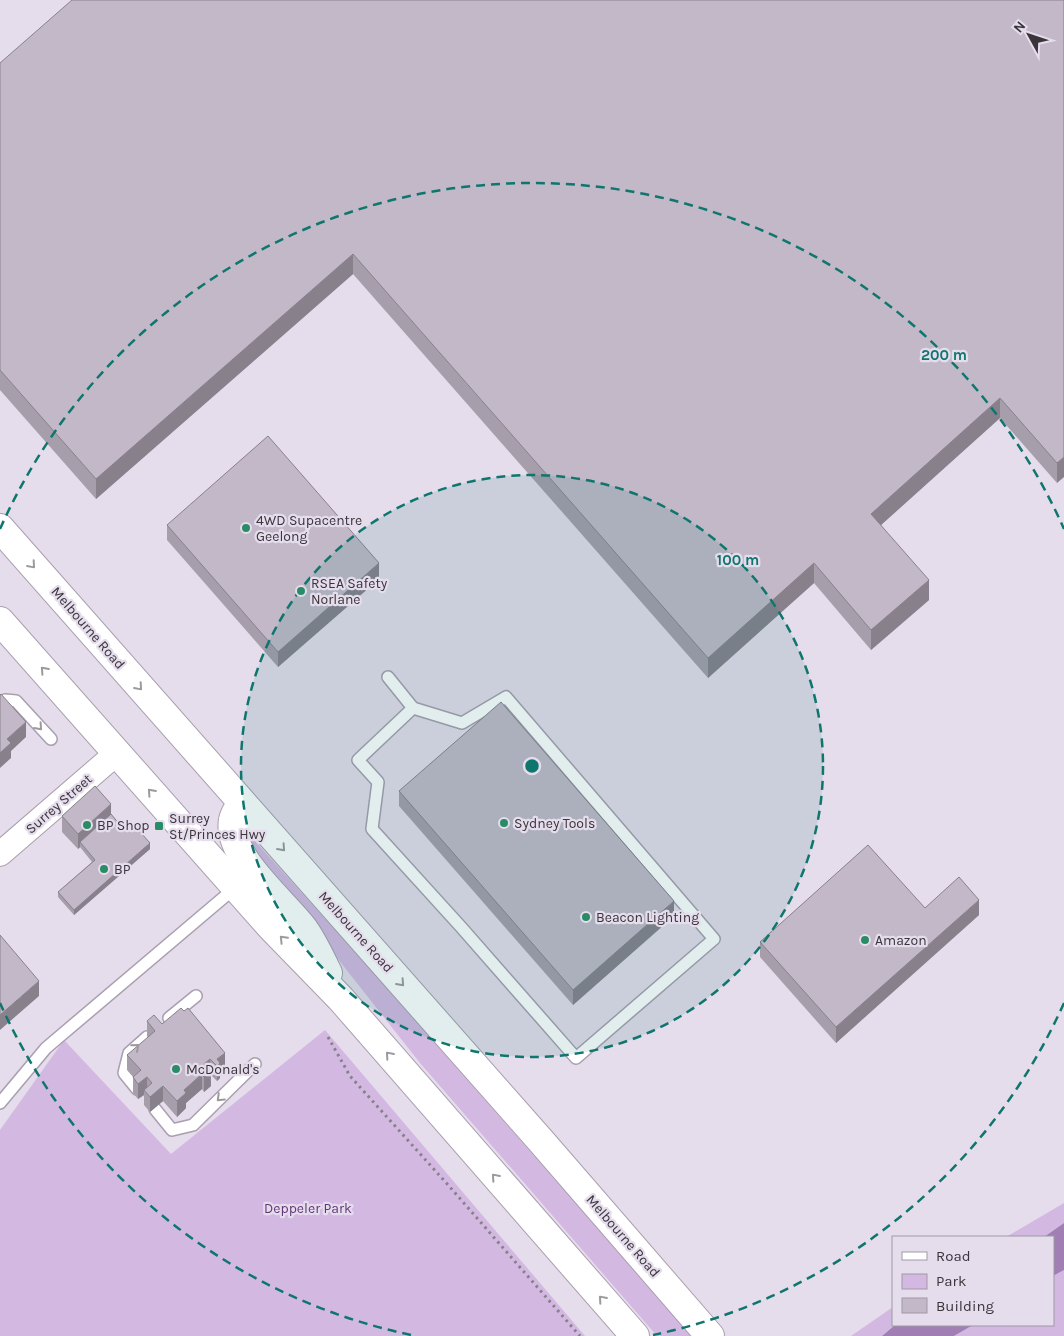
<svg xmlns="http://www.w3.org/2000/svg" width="1064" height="1336" font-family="Karla,sans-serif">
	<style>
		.green { fill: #d3b9e2 }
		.water { fill: #a17fb5 }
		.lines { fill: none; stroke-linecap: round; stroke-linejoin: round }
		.lane-casing { stroke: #a99fae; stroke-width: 14 }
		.street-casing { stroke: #a99fae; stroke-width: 26 }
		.highway-casing { stroke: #a99fae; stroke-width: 30 }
		.path { stroke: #87818b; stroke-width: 3; stroke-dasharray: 2.5 4; stroke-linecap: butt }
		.lane { stroke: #fff; stroke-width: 11 }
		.street { stroke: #fff; stroke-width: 24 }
		.highway { stroke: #fff; stroke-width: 28 }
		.wall { fill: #a79eac }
		.shaded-wall { fill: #88818c }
		.building { fill: #c2b8c8; stroke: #88818c }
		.oneway { stroke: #9c9a9d }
		.ring { fill: none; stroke: #0f766e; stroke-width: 2.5; stroke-dasharray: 9 6 }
		.poi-dot { fill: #2a8c66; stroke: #e5dcec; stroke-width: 2 }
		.labels { text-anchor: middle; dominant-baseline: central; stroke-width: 4.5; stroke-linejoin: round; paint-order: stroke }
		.poi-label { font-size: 14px; fill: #39353b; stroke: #e5dcec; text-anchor: start }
		.street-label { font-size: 14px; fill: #39353b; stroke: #e5dcec }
		.park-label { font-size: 14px; fill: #623679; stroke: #e5dcec }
		.centre { fill: #0f766e; stroke: #e5dcec; stroke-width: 2.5 }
		.ring-label { font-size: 15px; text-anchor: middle; font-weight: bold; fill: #0f766e; stroke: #e5dcec; stroke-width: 4.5; stroke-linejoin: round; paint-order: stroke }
	</style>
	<rect width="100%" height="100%" fill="#e5dcec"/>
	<g class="green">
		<path d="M246,831l117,130 329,375h-35l-237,-273 -86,-109 -79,-92z"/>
		<path d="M325,1030l260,306h-585v-206l64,-90 107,114z"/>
		<path d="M1064,1203v20l-20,14h-38z"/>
		<path d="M1064,1270v66h-110l19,-11h80v-49z"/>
		<path d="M893,1307v18h2l-13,11h-31z"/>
	</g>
	<g class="water">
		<path d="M1064,1223v47l-11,6v-39h-9z"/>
		<path d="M895,1325h78l-19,11h-72z"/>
	</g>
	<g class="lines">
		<g class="lane-casing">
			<g id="lane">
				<path d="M388,677l25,31"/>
				<path d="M506,697l208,242 -138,119 -115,-131 -89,-98 6,-47 -20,-22 55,-52 49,15z"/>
				<path d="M0,704l5,-4 11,1 35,38"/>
				<path d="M169,1018l27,-22"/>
				<path d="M137,1089l-13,-16 5,-20 18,-16"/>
				<path d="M0,1103l46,-55 190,-161"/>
				<path d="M155,1109l17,21 21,-5 62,-61"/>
			</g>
		</g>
		<g class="street-casing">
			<path id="street" d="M0,854l117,-101"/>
		</g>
		<g class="highway-casing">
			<g id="highway">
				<path d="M0,528l541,613 169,195"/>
				<path d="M0,621l271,306 70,72 294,337"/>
				<path d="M241,803c-2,5 -7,11 -8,17 -7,36 51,82 71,109 10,14 17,30 24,44"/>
			</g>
		</g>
		<path class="path" d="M328,1037l22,39 99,110 131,150"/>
		<use href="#lane" class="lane"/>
		<use href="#street" class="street"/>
		<use href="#highway" class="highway"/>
	</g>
	<g class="wall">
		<path d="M1064,0l-7,483 -57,-65 -119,107 48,75 -58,50 -57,-67 -106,95 -355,-404 -257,225 -96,-109v-327z"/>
		<path d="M167,525l212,54 -101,88 -111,-127z"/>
		<path d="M399,791l275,125 -101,89 -174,-199z"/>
		<path d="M111,814l14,17 25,18 -76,66 -16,-18v-5l34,-30 -12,-15 -2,2 -16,-17v-16z"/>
		<path d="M925,908l54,7 -143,128 -76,-86v-15z"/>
		<path d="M147,1021l15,3 63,44 -5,4v6l-3,3 -6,-6v11l-7,6 -2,-3 -16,14v5l-9,9 -14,-16 -13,11 -6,-7v-10l-6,4 -5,-6v-16l-6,-7v-15l21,-17 -1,-2z"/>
	</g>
	<g class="shaded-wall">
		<path d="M353,254v20l-257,225v-20z"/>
		<path d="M1000,398v20l-129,116v-20z"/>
		<path d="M1064,457v20l-7,6v-20z"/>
		<path d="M379,563v16l-101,88v-15z"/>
		<path d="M814,563v20l-106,95v-20z"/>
		<path d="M929,580v20l-58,50v-20z"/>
		<path d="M26,722v15l-15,14v7l-11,10v-15l7,-14z"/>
		<path d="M111,804v15l-31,23v5l-2,2v-15z"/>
		<path d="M150,843v6l-76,66v-5z"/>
		<path d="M979,900v15l-143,128v-16z"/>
		<path d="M674,901v15l-101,89v-15z"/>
		<path d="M39,981v15l-39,34v-15z"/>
		<path d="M225,1053v15l-5,4v6l-3,3v-22z"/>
		<path d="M210,1059l1,27 -7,6v-28z"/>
		<path d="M202,1074v15l-16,14v5l-9,9v-16l7,-11z"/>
		<path d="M147,1077v15l-3,-2v5l-6,4v-15z"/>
		<path d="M163,1086v15l-13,11v-15z"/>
	</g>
	<g class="building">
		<path d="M72,0h992v457l-7,6 -57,-65 -129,116 58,66 -58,50 -57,-67 -106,95 -355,-404 -257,225 -96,-109v-307z"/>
		<path d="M268,436l111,127 -101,89 -111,-127z"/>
		<path d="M1,694l25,28 -19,17 4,4 -11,10v-58z"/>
		<path d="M501,702l173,199 -101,89 -174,-199z"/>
		<path d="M95,786l16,18 -33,30 -16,-18z"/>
		<path d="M111,814l14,17 8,-7 17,19 -76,67 -16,-18 37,-32 -15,-18z"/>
		<path d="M868,845l57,63 34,-31 20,23 -143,127 -76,-85z"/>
		<path d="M0,935l39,46 -39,34z"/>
		<path d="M181,1008l3,3 4,-3 37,45 -8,6 3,4 -3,3 -7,-7 -6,5 7,7 -7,6 -2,-3 -18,16 2,3 -9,8 -14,-15 -13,11 -6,-7 8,-7 -5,-6 -9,7 -5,-7 8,-7 -14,-15 28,-24 -8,-10 7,-6 8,9z"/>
	</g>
	<defs><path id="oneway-chevron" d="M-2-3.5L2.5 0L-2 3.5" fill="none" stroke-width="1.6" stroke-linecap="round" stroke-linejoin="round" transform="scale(1.25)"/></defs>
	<g class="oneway">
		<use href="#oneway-chevron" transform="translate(32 565) rotate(49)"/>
		<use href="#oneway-chevron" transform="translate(44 670) rotate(-132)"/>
		<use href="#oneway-chevron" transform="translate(139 687) rotate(49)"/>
		<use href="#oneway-chevron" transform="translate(39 727) rotate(48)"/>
		<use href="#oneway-chevron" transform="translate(151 792) rotate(-132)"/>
		<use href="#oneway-chevron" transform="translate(282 848) rotate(48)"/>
		<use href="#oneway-chevron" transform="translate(283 939) rotate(-134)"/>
		<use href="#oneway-chevron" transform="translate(401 983) rotate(48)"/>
		<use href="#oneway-chevron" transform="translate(136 1047) rotate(-41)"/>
		<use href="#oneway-chevron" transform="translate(389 1055) rotate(-131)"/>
		<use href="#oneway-chevron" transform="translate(220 1098) rotate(136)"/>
		<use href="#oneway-chevron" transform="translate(495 1177) rotate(-131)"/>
		<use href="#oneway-chevron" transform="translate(602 1299) rotate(-131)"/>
	</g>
	<circle cx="532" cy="766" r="291" fill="#0f766e" fill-opacity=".12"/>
	<g class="ring">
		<circle cx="532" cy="766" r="291"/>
		<path d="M1064 1003A582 582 0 0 1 653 1335M411 1335A582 582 0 0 1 0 1003M0 529A582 582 0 0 1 1064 529"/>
	</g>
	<g class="poi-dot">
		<circle cx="246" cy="528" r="5"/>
		<circle cx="301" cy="591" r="5"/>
		<circle cx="504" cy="823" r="5"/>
		<circle cx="87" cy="825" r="5"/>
		<rect x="154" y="821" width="10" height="10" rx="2.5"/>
		<circle cx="104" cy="869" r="5"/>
		<circle cx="586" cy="917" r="5"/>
		<circle cx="865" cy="940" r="5"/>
		<circle cx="176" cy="1069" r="5"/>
	</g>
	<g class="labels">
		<g class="poi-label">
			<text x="256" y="520">4WD Supacentre<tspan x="256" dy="16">Geelong</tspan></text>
			<text x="311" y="583">RSEA Safety<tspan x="311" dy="16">Norlane</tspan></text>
			<text x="169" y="818">Surrey<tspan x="169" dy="16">St/Princes Hwy</tspan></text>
			<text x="514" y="823">Sydney Tools</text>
			<text x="97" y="825">BP Shop</text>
			<text x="114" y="869">BP</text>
			<text x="596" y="917">Beacon Lighting</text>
			<text x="875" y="940">Amazon</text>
			<text x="186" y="1069">McDonald's</text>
		</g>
		<g class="street-label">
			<text transform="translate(88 628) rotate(49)">Melbourne Road</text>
			<text transform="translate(59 804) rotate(-41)">Surrey Street</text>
			<text transform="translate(356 932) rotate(48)">Melbourne Road</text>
			<text transform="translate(623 1236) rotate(49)">Melbourne Road</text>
		</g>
		<g class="park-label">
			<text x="308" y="1208">Deppeler Park</text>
		</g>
	</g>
	<circle cx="532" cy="766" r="8" class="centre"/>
	<g class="ring-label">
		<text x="944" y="360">200 m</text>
		<text x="738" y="565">100 m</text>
	</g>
	<rect x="892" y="1236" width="162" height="90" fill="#e5dcec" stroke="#a099a5"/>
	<rect x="902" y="1252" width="25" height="8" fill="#ffffff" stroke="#a099a5"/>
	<text x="936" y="1261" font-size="15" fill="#39353b">Road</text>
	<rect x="902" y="1274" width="25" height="15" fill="#d3b9e2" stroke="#a099a5"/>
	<text x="936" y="1286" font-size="15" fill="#39353b">Park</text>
	<rect x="902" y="1298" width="25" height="15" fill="#c2b8c8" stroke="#a099a5"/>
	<text x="936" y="1311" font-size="15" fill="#39353b">Building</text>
	<g transform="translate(1029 35) rotate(310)" stroke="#e5dcec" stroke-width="4" paint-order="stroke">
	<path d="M0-4L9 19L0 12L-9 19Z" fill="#39353b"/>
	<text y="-8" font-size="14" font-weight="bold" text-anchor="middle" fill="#39353b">N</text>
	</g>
</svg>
